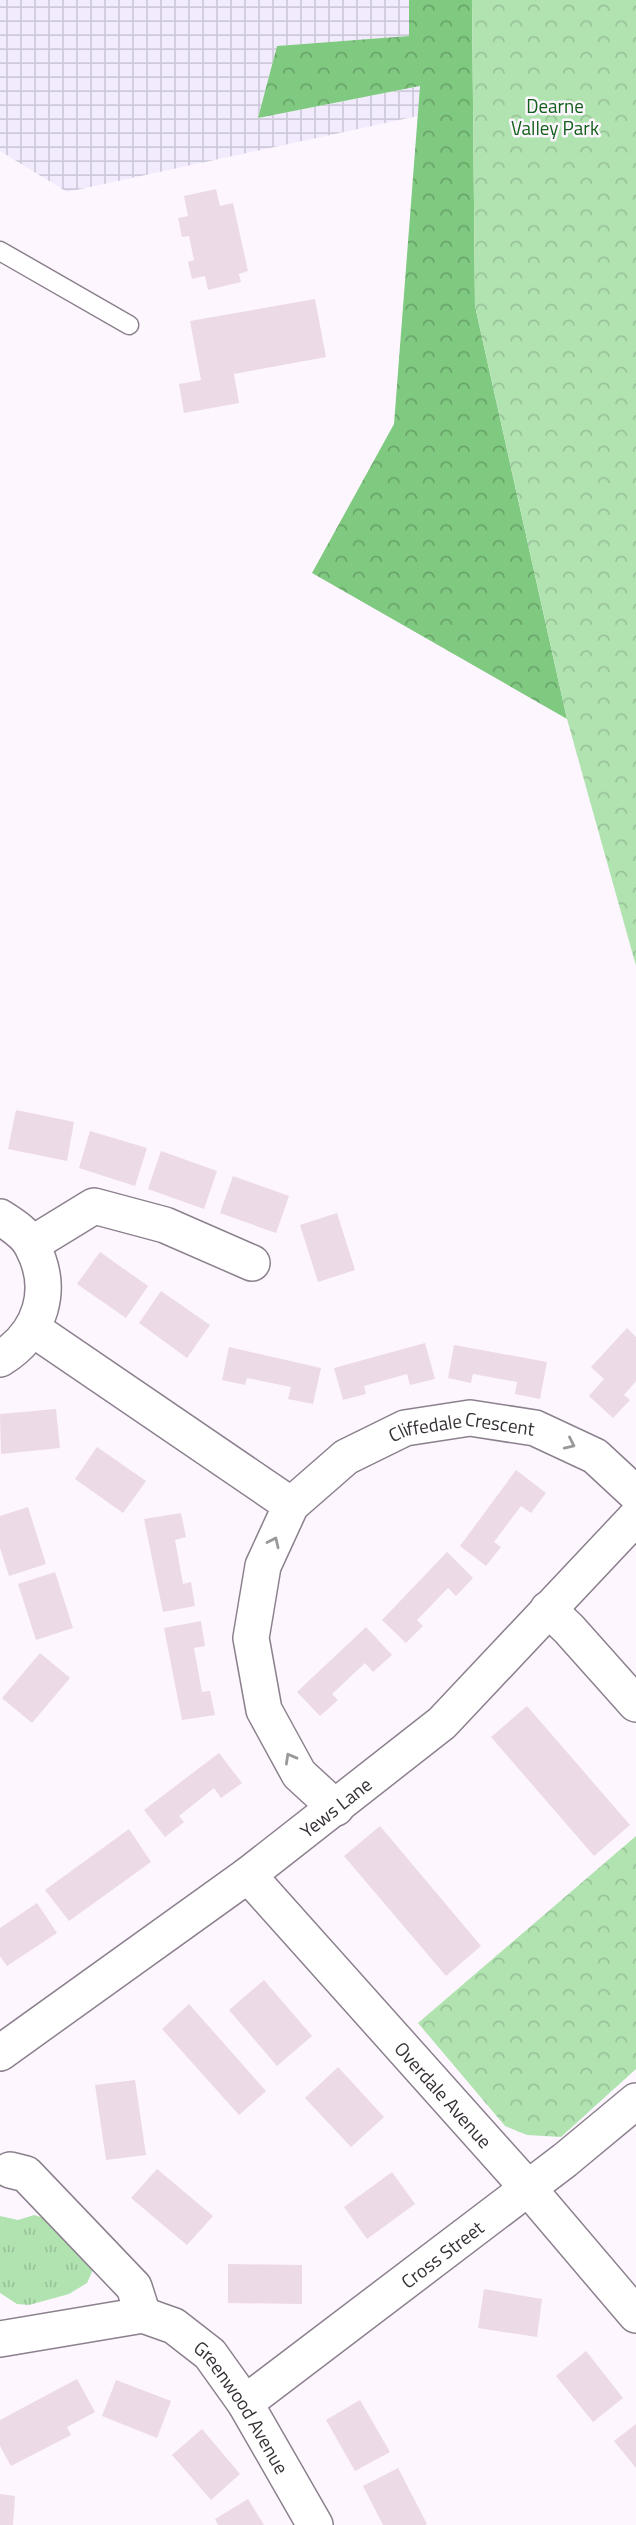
<svg xmlns="http://www.w3.org/2000/svg" width="636" height="2525" font-family="'Titillium Web',sans-serif">
	<style>
		.industrial { fill: url(#industrial-grid) }
		.grass { fill: url(#grass-tufts) }
		.forest { fill: url(#forest-crowns) }
		.park { fill: url(#park-crowns) }
		.building { fill: #ecdae6 }
		.lines { fill: none; stroke-linecap: round; stroke-linejoin: round }
		.lane-casing { stroke: #8c808e; stroke-width: 21 }
		.street-casing { stroke: #8c808e; stroke-width: 38 }
		.lane { stroke: #fff; stroke-width: 18 }
		.street { stroke: #fff; stroke-width: 35 }
		.oneway { stroke: #9a989a }
		.labels { text-anchor: middle; dominant-baseline: central; stroke-width: 5; stroke-linejoin: round; paint-order: stroke }
		.park-label { font-size: 19px; fill: #12601b; stroke: #fef6ff }
		.street-label { font-size: 19px; fill: #353035; stroke: #fef6ff }
	</style>
	<defs>
		<pattern id="industrial-grid" width="8" height="8" patternUnits="userSpaceOnUse" patternTransform="scale(1.75)"><rect width="8" height="8" fill="#f1ebfd"/><path d="M0 4h8M4 0v8" fill="none" stroke="#cfcad9"/></pattern>
		<pattern id="grass-tufts" width="24" height="20" patternUnits="userSpaceOnUse" patternTransform="scale(1.75)"><rect width="24" height="20" fill="#b1e3b1"/><path d="M3 7l-1-3M5 7V3M7 7l1-3M15 17l-1-3M17 17v-4M19 17l1-3" fill="none" stroke="#99c399"/></pattern>
		<pattern id="forest-crowns" width="20" height="18" patternUnits="userSpaceOnUse" patternTransform="scale(1.75)"><rect width="20" height="18" fill="#7fca80"/><path d="M2 6a3 3 0 1 1 6 0M12 15a3 3 0 1 1 6 0" fill="none" stroke="#69a46a"/></pattern>
		<pattern id="park-crowns" width="20" height="18" patternUnits="userSpaceOnUse" patternTransform="scale(1.75)"><rect width="20" height="18" fill="#b1e3b1"/><path d="M2 6a3 3 0 1 1 6 0M12 15a3 3 0 1 1 6 0" fill="none" stroke="#99c399"/></pattern>
	</defs>
	<rect width="100%" height="100%" fill="#fef6ff"/>
	<path class="industrial" d="M0,0h409l1,36 -133,10 -19,72 163,-32 -3,30 -351,76 -67,-41z"/>
	<path class="grass" d="M34,2215l10,3 49,52 -6,13 -18,11 -40,11 -12,-1 -17,-11v-77l18,4z"/>
	<path class="forest" d="M409,0h63l3,306 92,413 -255,-146 82,-149 26,-338 -162,32 19,-72 132,-10z"/>
	<g class="park">
		<path d="M472,0h164v966l-69,-247 -92,-413z"/>
		<path d="M636,1836v233l-75,68 -34,-2 -22,-9 -87,-103z"/>
	</g>
	<g class="building">
		<path d="M216,189l4,17 13,-3 15,68 -9,3 2,8 -33,8 -3,-14 -13,3 -4,-17 6,-2 -5,-24 -7,1 -4,-19 10,-2 -4,-20z"/>
		<path d="M315,299l11,58 -92,17 5,29 -55,10 -5,-29 22,-4 -11,-59z"/>
		<path d="M16,1110l58,12 -7,39 -59,-12z"/>
		<path d="M90,1131l57,17 -12,38 -56,-18z"/>
		<path d="M161,1151l56,20 -13,38 -56,-20z"/>
		<path d="M233,1176l56,20 -13,37 -56,-20z"/>
		<path d="M337,1213l18,57 -37,12 -18,-57z"/>
		<path d="M100,1252l48,34 -22,32 -49,-34z"/>
		<path d="M161,1291l49,34 -23,33 -48,-35z"/>
		<path d="M627,1328l9,9v44l-12,14 6,5 -17,18 -24,-22 15,-17 -13,-12z"/>
		<path d="M425,1343l10,36 -25,6 -3,-11 -43,12 2,8 -23,6 -9,-32z"/>
		<path d="M454,1345l93,17 -7,37 -25,-5 2,-12 -44,-8 -2,9 -23,-5z"/>
		<path d="M229,1347l92,21 -8,36 -25,-5 3,-12 -44,-9 -2,7 -23,-5z"/>
		<path d="M56,1409l4,39 -59,6 -1,-40z"/>
		<path d="M97,1447l49,34 -23,32 -48,-34z"/>
		<path d="M516,1470l30,23 -15,20 -10,-7 -27,36 7,5 -15,19 -26,-20z"/>
		<path d="M28,1507l18,57 -37,12 -9,-28v-32z"/>
		<path d="M181,1513l5,24 -11,3 8,44 8,-2 4,24 -32,6 -19,-93z"/>
		<path d="M447,1552l26,26 -17,18 -8,-8 -31,32 6,6 -17,17 -24,-23z"/>
		<path d="M55,1572l18,56 -37,12 -18,-56z"/>
		<path d="M201,1621l4,25 -11,2 8,44 8,-1 5,24 -33,5 -18,-92z"/>
		<path d="M366,1627l26,28 -19,17 -8,-9 -33,31 6,6 -18,16 -23,-24z"/>
		<path d="M40,1653l30,25 -38,45 -30,-25z"/>
		<path d="M527,1706l103,119 -36,31 -103,-119z"/>
		<path d="M219,1753l23,30 -21,15 -7,-10 -35,28 5,6 -19,15 -21,-27z"/>
		<path d="M380,1826l101,120 -35,30 -102,-120z"/>
		<path d="M129,1829l22,33 -82,59 -24,-31z"/>
		<path d="M37,1903l20,30 -50,33 -7,-10v-28z"/>
		<path d="M264,1980l48,56 -35,30 -48,-56z"/>
		<path d="M189,2004l77,87 -27,24 -77,-86z"/>
		<path d="M338,2067l46,50 -33,30 -46,-49z"/>
		<path d="M135,2080l11,75 -40,5 -11,-75z"/>
		<path d="M157,2169l56,47 -26,29 -56,-47z"/>
		<path d="M392,2172l23,32 -48,35 -23,-32z"/>
		<path d="M228,2264l74,1v39l-74,-1z"/>
		<path d="M484,2289l58,10 -5,38 -59,-9z"/>
		<path d="M586,2351l37,47 -30,24 -37,-46z"/>
		<path d="M77,2379l18,33 -28,15 4,8 -60,31 -11,-20v-26z"/>
		<path d="M116,2380l55,21 -14,37 -55,-22z"/>
		<path d="M360,2400l30,52 -35,19 -29,-51z"/>
		<path d="M636,2424v44l-22,-27z"/>
		<path d="M202,2429l38,45 -29,26 -39,-45z"/>
		<path d="M398,2468l29,56 -2,1h-42l-20,-39z"/>
		<path d="M0,2494l15,2 -2,29h-13z"/>
		<path d="M248,2499l16,26h-46l-3,-6z"/>
	</g>
	<g class="lines">
		<g class="lane-casing">
			<path id="lane" d="M0,251l129,74"/>
		</g>
		<g class="street-casing">
			<g id="street">
				<path d="M0,1217c12,8 26,16 32,29 23,43 9,88 -32,113"/>
				<path d="M32,1244l62,-38 71,19 87,38"/>
				<path d="M33,1329l258,176"/>
				<path d="M548,1609l21,20 67,75"/>
				<path id="s1" d="M336,1808l-37,-34 -35,-64 -13,-72 12,-72 28,-61 55,-48 59,-29 65,-10 65,10 60,28 41,38"/>
				<path id="s2" d="M248,1875l280,313 108,127"/>
				<path id="s3" d="M0,2053l248,-178 194,-152 194,-206"/>
				<path d="M10,2170l16,4 108,113 9,28"/>
				<path id="s4" d="M0,2339l143,-24 31,11 36,28 35,49 70,122"/>
				<path id="s5" d="M245,2403l320,-243 71,-59"/>
			</g>
		</g>
		<use href="#lane" class="lane"/>
		<use href="#street" class="street"/>
	</g>
	<defs><path id="oneway-chevron" d="M-2-3.5L2.5 0L-2 3.5" fill="none" stroke-width="1.6" stroke-linecap="round" stroke-linejoin="round" transform="scale(1.75)"/></defs>
	<g class="oneway">
		<use href="#oneway-chevron" transform="translate(570 1444) rotate(25)"/>
		<use href="#oneway-chevron" transform="translate(274 1542) rotate(-65)"/>
		<use href="#oneway-chevron" transform="translate(290 1758) rotate(-119)"/>
	</g>
	<g class="labels">
		<g class="park-label">
			<text x="555" y="105">Dearne<tspan x="555" dy="22">Valley Park</tspan></text>
		</g>
		<g class="street-label">
			<text stroke="none"><textPath href="#s1" startOffset="532">Cliffedale Crescent</textPath></text>
			<text stroke="none"><textPath href="#s3" startOffset="416">Yews Lane</textPath></text>
			<text stroke="none"><textPath href="#s2" startOffset="294">Overdale Avenue</textPath></text>
			<text stroke="none"><textPath href="#s5" startOffset="247">Cross Street</textPath></text>
			<text stroke="none"><textPath href="#s4" startOffset="285">Greenwood Avenue</textPath></text>
		</g>
	</g>
</svg>
